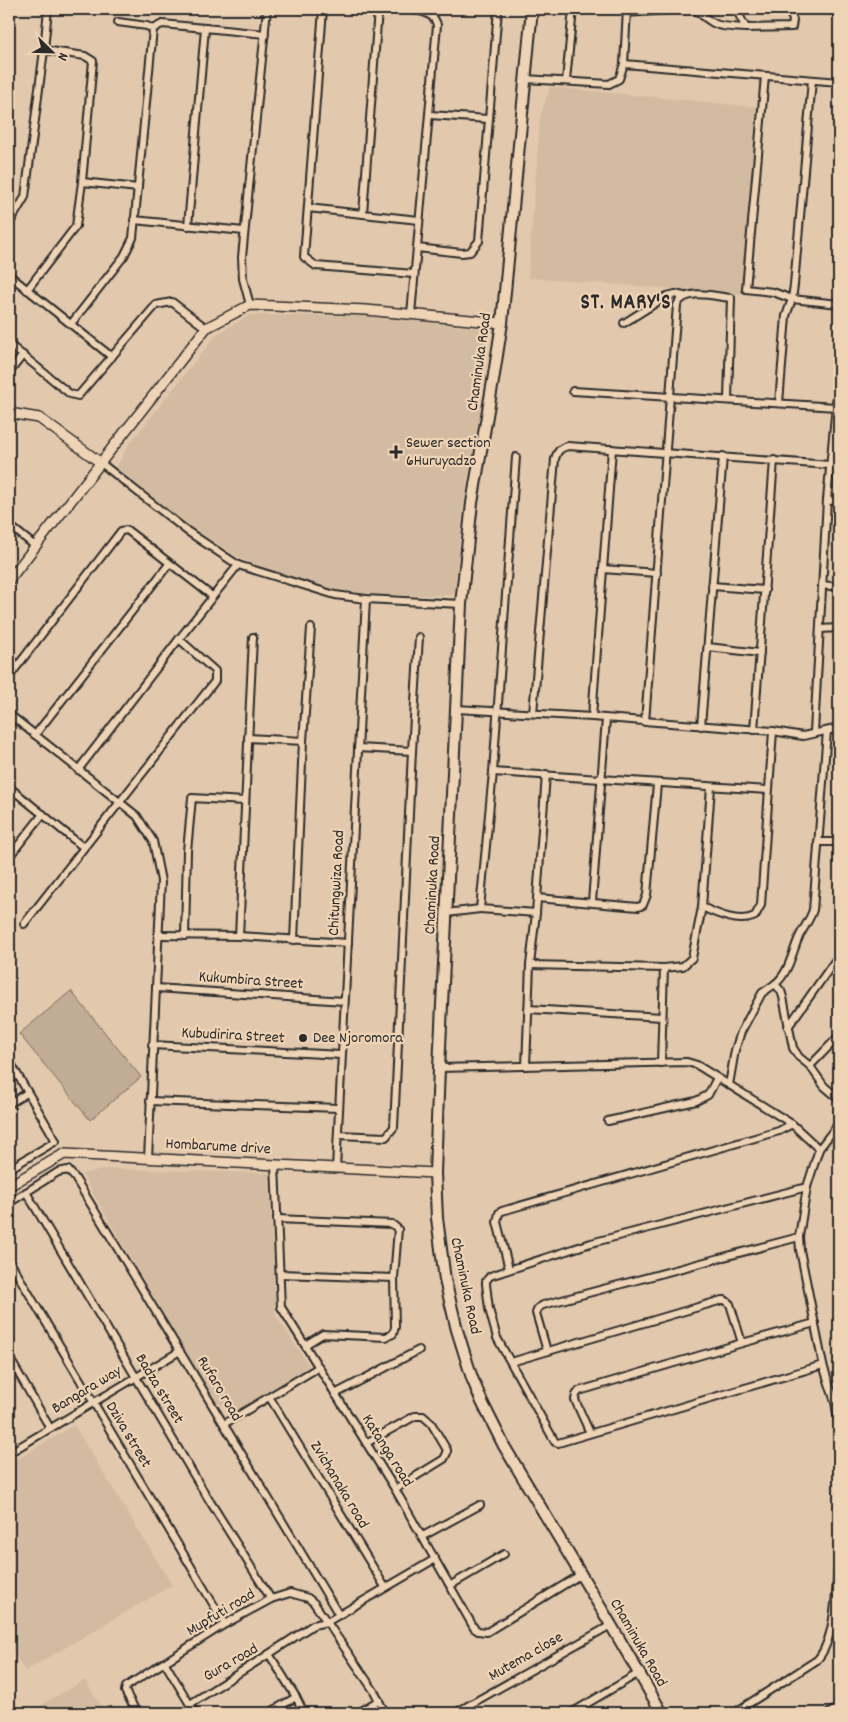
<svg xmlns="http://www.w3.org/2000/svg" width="848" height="1722" font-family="Dekko,sans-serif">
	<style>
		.built { fill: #d2bba1 }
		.green { fill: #c1ac95; stroke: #766c60 }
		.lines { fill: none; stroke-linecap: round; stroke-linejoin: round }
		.street-casing { stroke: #2b2b2b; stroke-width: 10 }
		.secondary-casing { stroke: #2b2b2b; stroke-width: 12 }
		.primary-casing { stroke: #2b2b2b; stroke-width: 14 }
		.street { stroke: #eed3b5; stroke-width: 6 }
		.secondary { stroke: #eed3b5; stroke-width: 9 }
		.primary { stroke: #eed3b5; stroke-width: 10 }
		.poi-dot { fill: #2b2b2b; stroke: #eed3b5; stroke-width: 2 }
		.labels { text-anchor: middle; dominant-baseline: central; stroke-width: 4.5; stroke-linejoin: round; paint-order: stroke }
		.street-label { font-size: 16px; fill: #2b2b2b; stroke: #eed3b5 }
		.poi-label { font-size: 16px; fill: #2b2b2b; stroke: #eed3b5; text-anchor: start }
		.district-label { font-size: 21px; font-weight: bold; letter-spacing: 1px; fill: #2b2b2b; stroke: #eed3b5 }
	</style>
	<rect width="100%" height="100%" fill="#e2c9ad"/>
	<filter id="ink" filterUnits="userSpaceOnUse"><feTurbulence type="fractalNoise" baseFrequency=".02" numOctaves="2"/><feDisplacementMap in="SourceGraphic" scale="10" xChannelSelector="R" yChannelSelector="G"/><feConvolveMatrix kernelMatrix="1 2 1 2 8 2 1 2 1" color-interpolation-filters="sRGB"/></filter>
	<g filter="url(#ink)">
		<g class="built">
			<path d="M550,87l207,20 -16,187 -213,-16 12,-161z"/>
			<path d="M250,315l112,1 126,13 -8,83 -15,83 -11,100 -127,1 -86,-37 -52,-33 -73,-59 14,-24 87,-109z"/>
			<path d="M839,1131v26l-10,-13z"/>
			<path d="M106,1169l163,4 7,143 34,51 -74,46 -23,-13 -131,-226z"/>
			<path d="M74,1425l98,160 -147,86 -16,-24v-183z"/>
			<path d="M85,1680l20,33h-78z"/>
		</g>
		<path class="green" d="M71,991l70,86 -51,43 -71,-86z"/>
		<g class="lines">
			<g class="street-casing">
				<g id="street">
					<path d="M323,9l-19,248 12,9 98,8"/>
					<path d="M378,9l-15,205 56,6"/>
					<path d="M389,9c15,1 44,-2 48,16l-26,289"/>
					<path d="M695,9c21,19 23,17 51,19"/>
					<path d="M736,9l10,19 46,-1 1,-7 -5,-11"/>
					<path d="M626,13l44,-3 3,-1"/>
					<path d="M118,22l29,4 6,3"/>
					<path d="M44,50l4,-41"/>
					<path d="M624,64l215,18"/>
					<path d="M765,76l-19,213 27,3 19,7 47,5"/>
					<path d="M525,79l84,5 10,-5 5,-15 3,-55"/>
					<path d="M566,81l7,-72"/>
					<path d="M430,115l58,4"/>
					<path d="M82,182l56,6"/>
					<path d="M308,208l55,6"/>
					<path d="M134,220l110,11"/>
					<path d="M9,224l16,-27 19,-147 41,6 8,5 -11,121 -6,44 -49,64"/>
					<path d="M188,226l17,-198 60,6"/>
					<path d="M417,248l45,5 8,-1 9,-11 19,-232"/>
					<path d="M9,275l103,82"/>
					<path d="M250,305l-7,-26 -1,-22 25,-248"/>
					<path d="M624,323l43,-27 8,-2 9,2"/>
					<path d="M71,324l53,-68 9,-18 20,-209 9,-5 43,4"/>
					<path d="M9,344l61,50 8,2 78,-91 16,-3 34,26"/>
					<path d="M9,373l14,-18"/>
					<path d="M573,391l264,16"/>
					<path d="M779,403l7,-87 6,-17 2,-14 18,-205"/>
					<path d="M516,457l-23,315 -13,137 56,4 10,-139"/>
					<path d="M101,463l86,68 51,34 97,30 31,4 95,5"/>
					<path d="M827,500l12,2"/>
					<path d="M9,525l26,21"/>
					<path d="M603,569l54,4"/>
					<path d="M822,585l17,2"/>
					<path d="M712,586l53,4"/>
					<path d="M820,629l19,-1"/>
					<path d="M708,647l52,6"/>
					<path d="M9,677l112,-146 6,-1 85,66"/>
					<path d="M457,709l135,8 181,14 30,5 36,-8"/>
					<path d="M533,713l22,-254c2,-8 5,-11 13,-13l262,19"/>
					<path d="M9,714l128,102 16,25 8,40 -13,278"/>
					<path d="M592,717l20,-268"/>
					<path d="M645,722l32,-417c8,-18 39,-8 54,-7l-3,101"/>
					<path d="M701,726l22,-270"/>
					<path d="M754,730l20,-270"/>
					<path d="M814,732l13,-232 12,-127"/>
					<path d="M35,735l134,-171"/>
					<path d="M248,738l55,3"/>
					<path d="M358,748l54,3"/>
					<path d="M78,770l101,-131 59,-74"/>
					<path d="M493,772l275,18"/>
					<path d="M9,787l74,60"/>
					<path d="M711,787l-9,120c15,7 37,17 53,9l6,-11 12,-174"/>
					<path d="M818,842h21"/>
					<path d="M9,857l34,-43"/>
					<path d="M537,898l101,9 5,-2 4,-10 10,-111"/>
					<path d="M592,902l14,-183"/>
					<path d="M446,913l34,-4"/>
					<path d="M24,924l191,-243v-10l-36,-32"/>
					<path d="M158,935l81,1 109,7"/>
					<path d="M185,936l2,-85 5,-53 53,3"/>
					<path d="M239,936l14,-299"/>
					<path d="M294,940l9,-199 8,-113"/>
					<path d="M530,965l134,3 19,-2 9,-8 10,-51"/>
					<path d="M775,984c15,-12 17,-33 25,-49 5,-9 10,-16 13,-25l14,-179"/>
					<path d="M156,988l188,13"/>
					<path d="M528,1009l134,8"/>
					<path d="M788,1027l51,-72"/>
					<path d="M152,1045l189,10"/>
					<path d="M9,1060l47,81 -47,28"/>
					<path d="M661,1063l3,-95"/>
					<path d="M526,1066l4,-101 6,-52"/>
					<path d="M810,1066l29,-30"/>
					<path d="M439,1068l248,-6 10,3 95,59 27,25 20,-26"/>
					<path d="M729,1085l6,-35 6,-18 21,-39 13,-9 6,7 2,6 10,51 6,9 11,9 14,20 15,13"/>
					<path d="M150,1101l189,7"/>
					<path d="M9,1104l18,-11"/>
					<path d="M608,1121l88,-20 12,-6 9,-17"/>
					<path d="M338,1135l48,2 8,-10 18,-376 7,-114"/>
					<path d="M819,1149l-12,38 -216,56 -101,33 -4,5v3l3,25 8,29 58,104 3,1 265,-78"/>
					<path d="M275,1165l6,142 114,182 79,139 4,3 9,1 93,-57"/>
					<path d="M336,1168l30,-569"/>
					<path d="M807,1187l-8,50 1,13 23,115 12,37 4,24"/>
					<path d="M26,1192l175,295 70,112"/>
					<path d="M9,1203l49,-31 10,-2 7,8 264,437"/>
					<path d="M277,1219l115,5 6,5 -4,49 1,49 -2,7 -7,3 -63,-3 -18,11"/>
					<path d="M9,1260l216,364"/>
					<path d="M509,1269l-12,-47 2,-9 3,-2 277,-80 13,-7"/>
					<path d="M280,1274l114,4"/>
					<path d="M547,1351l-11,-38 2,-5 5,-3 256,-68"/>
					<path d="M9,1357l41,71"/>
					<path d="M511,1362l211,-62h3l5,4 12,39"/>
					<path d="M335,1394l84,-44"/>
					<path d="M270,1398l115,189"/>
					<path d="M224,1424l95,-57"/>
					<path d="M590,1433l-15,-33 1,-5 3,-4 163,-48 73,-20"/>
					<path d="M366,1443l49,-27h8l8,7 16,27v3l-3,6 -49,30"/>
					<path d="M9,1453l171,-102"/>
					<path d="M423,1536l57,-31"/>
					<path d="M451,1585l53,-31"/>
					<path d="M269,1654l44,-29 14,-3 108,-63"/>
					<path d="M165,1663l30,50"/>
					<path d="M296,1697l8,16"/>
					<path d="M190,1704l79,-50 27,43 -27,16"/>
					<path d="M137,1713l-12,-22 1,-4 4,-3 95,-60 46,-25 19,-6 18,5 6,5 60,88 11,22"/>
					<path d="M358,1713l21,-13"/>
					<path d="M455,1713l156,-88"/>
					<path d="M571,1713l68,-40"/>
					<path d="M734,1713l83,-53c20,-22 19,-77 22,-107"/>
					<path d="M829,1713l10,-6"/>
				</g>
			</g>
			<g class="secondary-casing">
				<g id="secondary">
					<path d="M9,413l30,5 62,45"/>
					<path d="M9,580l197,-252 44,-23 116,5 136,13"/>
					<path d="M9,1186l55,-32 371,19"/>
				</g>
			</g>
			<g class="primary-casing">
				<path id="primary" d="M532,9l-30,314 -9,58 -21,122 -11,101 -22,464 -4,105 2,45 8,62 12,50 15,48 10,24 22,44 107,179 51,88"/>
			</g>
			<use href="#street" class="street"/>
			<use href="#secondary" class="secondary"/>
			<use href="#primary" class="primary"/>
		</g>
	</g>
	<g class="poi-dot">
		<path d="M393.5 444.5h5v5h5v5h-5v5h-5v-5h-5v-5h5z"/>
		<circle cx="303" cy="1038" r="5"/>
	</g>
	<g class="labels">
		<g class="street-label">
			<text transform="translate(480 362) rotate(-82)">Chaminuka Road</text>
			<text transform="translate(337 883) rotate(-87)">Chitungwiza Road</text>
			<text transform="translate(433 885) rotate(-87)">Chaminuka Road</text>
			<text transform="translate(251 981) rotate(4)">Kukumbira Street</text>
			<text transform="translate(233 1036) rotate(3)">Kubudirira Street</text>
			<text transform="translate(218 1147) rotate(3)">Hombarume drive</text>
			<text transform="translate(465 1286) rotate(78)">Chaminuka Road</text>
			<text transform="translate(159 1389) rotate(59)">Badza street</text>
			<text transform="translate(219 1389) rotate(59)">Rufaro road</text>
			<text transform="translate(87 1390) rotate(-31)">Bangara way</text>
			<text transform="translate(128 1435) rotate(59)">Dziva street</text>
			<text transform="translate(387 1451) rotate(58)">Katanga road</text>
			<text transform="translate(339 1485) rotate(59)">Zvichanaka road</text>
			<text transform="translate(221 1613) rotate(-31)">Mupfuti road</text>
			<text transform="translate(638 1643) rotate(60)">Chaminuka Road</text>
			<text transform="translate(526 1657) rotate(-30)">Mutema close</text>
			<text transform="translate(231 1663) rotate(-30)">Gura road</text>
		</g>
		<g class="poi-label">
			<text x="406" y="443">Sewer section<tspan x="406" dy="18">6Huruyadzo</tspan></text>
			<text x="313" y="1038">Dee Njoromora</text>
		</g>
		<g class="district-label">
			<text x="626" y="304">ST. MARY'S</text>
		</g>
	</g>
	<rect width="848" height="1722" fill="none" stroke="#eed3b5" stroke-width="30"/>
	<rect x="15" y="15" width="818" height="1692" fill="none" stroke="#2b2b2b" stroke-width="2" filter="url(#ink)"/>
	<g transform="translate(52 52) rotate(113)" stroke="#eed3b5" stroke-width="4" paint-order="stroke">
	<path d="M0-4L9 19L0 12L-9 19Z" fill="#2b2b2b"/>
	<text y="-8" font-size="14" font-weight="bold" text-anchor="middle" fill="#2b2b2b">N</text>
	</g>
</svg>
